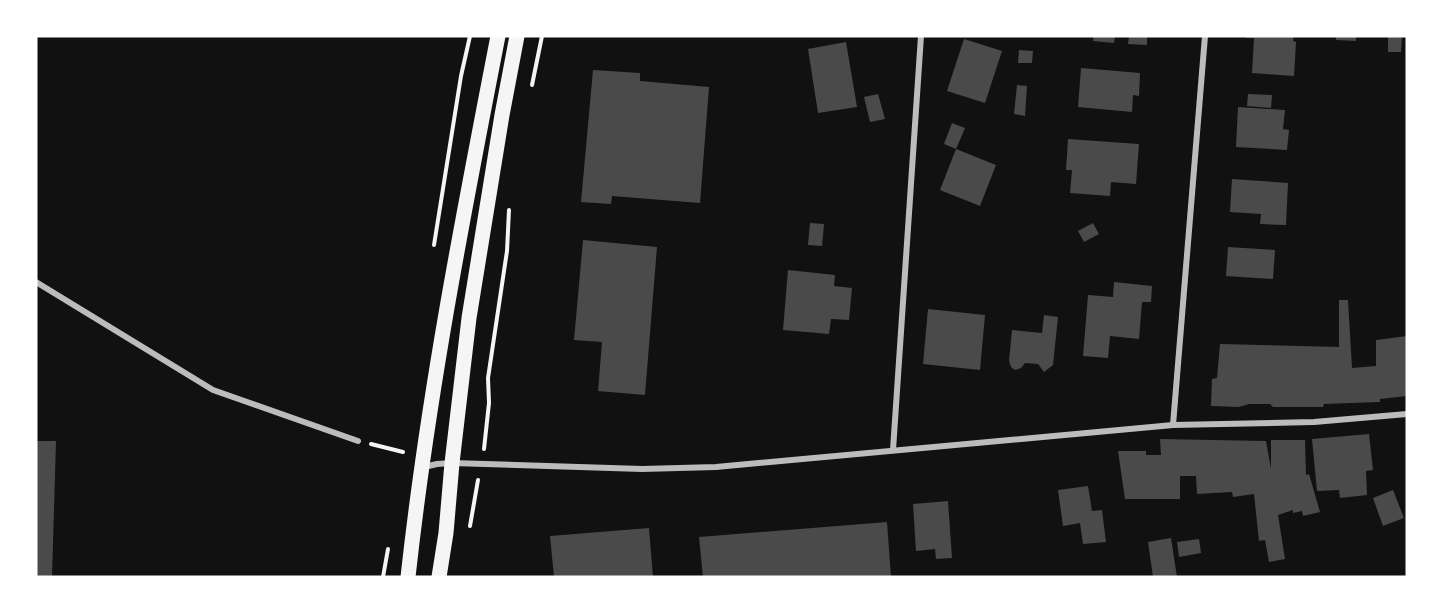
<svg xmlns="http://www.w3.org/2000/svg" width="1443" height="613" font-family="'Roboto Condensed',sans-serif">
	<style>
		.building { fill: #4a4a4a }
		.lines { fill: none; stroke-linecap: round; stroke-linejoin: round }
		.path { stroke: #f5f5f5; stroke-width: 4 }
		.minor { stroke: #bcbcbc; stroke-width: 6 }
		.primary { stroke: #f5f5f5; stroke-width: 15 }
	</style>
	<rect width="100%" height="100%" fill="#111"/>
	<g class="building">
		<path d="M1094,36h21l-1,7 -21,-2z"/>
		<path d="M1129,36h18v9l-19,-1z"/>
		<path d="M1246,36h48l-1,5 3,1 -2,34 -42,-3 2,-35h-8z"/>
		<path d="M1336,36h20v5l-20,-1z"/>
		<path d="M1388,36h14l-1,16h-13z"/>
		<path d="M964,39l38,12 -17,52 -38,-12z"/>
		<path d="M846,42l11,65 -39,6 -10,-64z"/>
		<path d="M1019,50l14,1 -1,12h-14z"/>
		<path d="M1081,68l59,5 -1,23 -6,-1 -1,17 -54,-5z"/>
		<path d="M593,70l47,3v8l69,6 -9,116 -88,-7 -1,8 -30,-2z"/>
		<path d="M1017,85l10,1 -2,30 -11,-2z"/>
		<path d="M878,94l7,25 -15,3 -6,-25z"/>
		<path d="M1248,94l24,1 -1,13 -24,-2z"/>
		<path d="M1238,107l47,3 -2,19 6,1 -2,20 -51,-3z"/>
		<path d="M952,123l13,5 -9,21 -12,-5z"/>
		<path d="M1068,139l71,5 -3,40 -25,-2 -1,14 -40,-3 2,-23h-6z"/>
		<path d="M956,149l40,16 -16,41 -40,-16z"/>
		<path d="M1232,179l56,4 -2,42 -26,-1 1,-10 -31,-2z"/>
		<path d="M810,223l14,1 -2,22 -14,-1z"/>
		<path d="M1093,223l6,11 -15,8 -6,-11z"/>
		<path d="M583,240l74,7 -12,148 -47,-4 4,-49 -28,-2z"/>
		<path d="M1228,247l47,3 -2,29 -47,-3z"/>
		<path d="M788,270l47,5 -1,11 18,2 -3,32 -18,-1 -2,15 -46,-4z"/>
		<path d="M1114,282l38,4 -1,16h-9l-3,37 -29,-3 -2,22 -25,-2 5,-61 25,2z"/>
		<path d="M1339,300h9l4,68 24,-2v-26l31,-4v60l-27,3v3l-56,2 -1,3h-50l-3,-3h-21l-10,3 -28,-1 1,-27 5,-1 3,-34 119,3z"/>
		<path d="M928,309l57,6 -5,55 -57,-6z"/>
		<path d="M1044,315l14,2 -5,48 -9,7 -6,-8 -13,-1 -4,5 -6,2 -4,-3 -2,-6 3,-31 30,3z"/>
		<path d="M1369,434l4,36 -7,1 1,24 -27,3 -1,-8 -22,1 -5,-52z"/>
		<path d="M1160,439l106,2 5,28v-29h34l1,35 3,-1 11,38 -17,4 -1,-5 -9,2v-3l-15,5 7,44 -16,3 -4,-22 -6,1 -5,-47 -21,3 -1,-5 -35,2 -1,-18h-16v23h-55l-7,-48h28v4h15z"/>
		<path d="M36,441h20l-4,136h-16z"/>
		<path d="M1088,486l4,25 10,-1 4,32 -23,2 -3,-21 -17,3 -5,-36z"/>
		<path d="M1393,490l11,28 -21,8 -10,-28z"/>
		<path d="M948,501l4,57 -16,1 -1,-10 -19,2 -3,-47z"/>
		<path d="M887,522l4,55h-188l-4,-40z"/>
		<path d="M649,528l4,49h-99l-4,-41z"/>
		<path d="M1171,538l6,39h-24l-5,-35z"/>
		<path d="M1199,539l2,14 -22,4 -2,-15z"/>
	</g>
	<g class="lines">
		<g class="path">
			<path d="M532,85l10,-49"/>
			<path d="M434,245l27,-169 9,-40"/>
			<path d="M371,444l32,8"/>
			<path d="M484,449l5,-46 -1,-25 19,-127 2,-41"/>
			<path d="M470,526l8,-46"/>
			<path d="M383,577l5,-28"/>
		</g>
		<g class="minor">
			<path d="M36,282l177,108 145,51"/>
			<path d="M1173,425l32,-389"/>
			<path d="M893,450l28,-414"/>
			<path d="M424,467l13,-3 15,-1 190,6 74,-2 457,-42 141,-3 93,-8"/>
		</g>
		<g class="primary">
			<path d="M408,577c20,-182 55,-361 90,-541"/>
			<path d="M439,577l7,-44 6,-70 17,-145 33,-203 15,-79"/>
		</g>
	</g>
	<rect width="1443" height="613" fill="none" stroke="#ffffff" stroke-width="75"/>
</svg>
